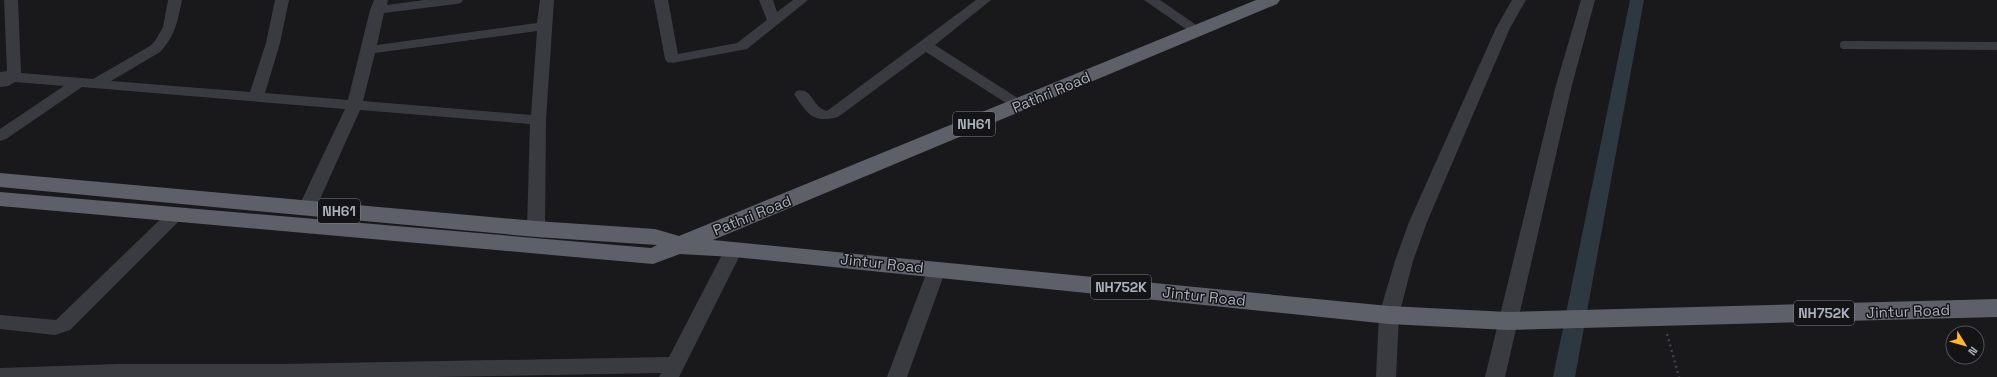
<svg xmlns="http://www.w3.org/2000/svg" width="1997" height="377" font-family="'Space Grotesk',sans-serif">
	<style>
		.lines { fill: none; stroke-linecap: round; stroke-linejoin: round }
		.canal { fill: #2d3841; fill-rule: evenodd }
		.path { stroke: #3f4248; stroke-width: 2.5; stroke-dasharray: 2 3.5; stroke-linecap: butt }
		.service { stroke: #3a3b41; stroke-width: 8 }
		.minor { fill: #3a3b41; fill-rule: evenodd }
		.trunk { fill: #5d6069; fill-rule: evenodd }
		.labels { text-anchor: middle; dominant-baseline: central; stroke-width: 3; stroke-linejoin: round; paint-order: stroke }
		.shield { fill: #141417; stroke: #7d818a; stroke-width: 1 }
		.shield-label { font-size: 14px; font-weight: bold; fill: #aab0bc }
		.street-label { font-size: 15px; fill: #aab0bc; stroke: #141417 }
	</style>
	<rect width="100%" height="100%" fill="#19191c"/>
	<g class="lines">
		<path class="canal" d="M1630,0h14l-69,377h-22z"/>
		<path class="path" d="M1667,334l12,43"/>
		<path class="service" d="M1844,45l153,1"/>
		<g class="minor">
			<path d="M4,0h14l3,73 72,6 57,-33 5,-5 8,-14 5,-27h14c-4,20 -7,37 -22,52l-49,29 139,11 16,-49 9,-43h14l-9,43 -15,50 83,7 22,-90 4,-10h14l-1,5 37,-5h39l-2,3 -5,1 -72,9 -7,32 160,-22 3,-23h14l-8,120 -1,109 -3,4 -6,2 -6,-2 -3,-4 3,-105 -170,-14 -44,98 -3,4 -6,2 -6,-2 -3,-4 47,-99 -263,-22 -76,52 -6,2v-12l64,-43 -49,-4 -7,4 -8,1v-15l7,-1zM537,31l-6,84 -168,-14 12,-48z"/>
			<path d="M654,0h14l10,54 59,-11 30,-23 -8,-20h14l4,12 16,-12h15l-61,49 -75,14 -5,-1 -2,-3z"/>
			<path d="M976,0h15l-56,45 89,57 3,3 -3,3h-10l-88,-56 -88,65c-26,7 -31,-4 -44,-23l3,-3c16,-4 15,17 30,20z"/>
			<path d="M1144,0h16l45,31 -2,3h-10z"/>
			<path d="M1512,0h14l-16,28 -83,194 -14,39 -14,54 -3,62h-20l3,-62 16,-54 14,-39 87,-194z"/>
			<path d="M1581,0h14l-23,85 -67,292h-20l71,-292z"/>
			<path d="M175,209l6,2 3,4 -3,4 -111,111 -15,5 -55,-6v-14l56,5 113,-109z"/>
			<path d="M734,243l6,2 3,4 -64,128h-20l2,-4 -225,4h-436v-9l118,-4h163l388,-7 56,-108 3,-4z"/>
			<path d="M937,263l7,2 2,4 -39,108h-20l41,-108 2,-4z"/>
		</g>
		<path class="trunk" d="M1256,0h24l-3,4 -564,236 676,66 119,6 489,-13v18l-489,13 -119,-6 -655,-67 -54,-3 -27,10 -653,-58v-14l651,56 6,-3 -121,-8 -536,-50v-14l536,48 119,8 24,7z"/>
	</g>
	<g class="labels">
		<g class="shield">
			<rect x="953" y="112" width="42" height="24" rx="3"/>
			<rect x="318" y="199" width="42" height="24" rx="3"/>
			<rect x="1091" y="275" width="60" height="24" rx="3"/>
			<rect x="1794" y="301" width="60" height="24" rx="3"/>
		</g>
		<g class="shield-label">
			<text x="974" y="124">NH61</text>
			<text x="339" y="211">NH61</text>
			<text x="1121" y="287">NH752K</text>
			<text x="1824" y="313">NH752K</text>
		</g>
		<g class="street-label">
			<text transform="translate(1051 92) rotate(-23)">Pathri Road</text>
			<text transform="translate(752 215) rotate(-22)">Pathri Road</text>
			<text transform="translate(882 263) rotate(6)">Jintur Road</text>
			<text transform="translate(1204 296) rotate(6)">Jintur Road</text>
			<text transform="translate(1908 311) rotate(-2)">Jintur Road</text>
		</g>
	</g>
	<g transform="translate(1965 345) rotate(127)"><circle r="19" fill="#141417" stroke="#505259"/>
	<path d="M0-3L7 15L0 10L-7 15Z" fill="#ffb82d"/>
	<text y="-6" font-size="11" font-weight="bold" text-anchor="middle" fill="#aab0bc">N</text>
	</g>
</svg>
